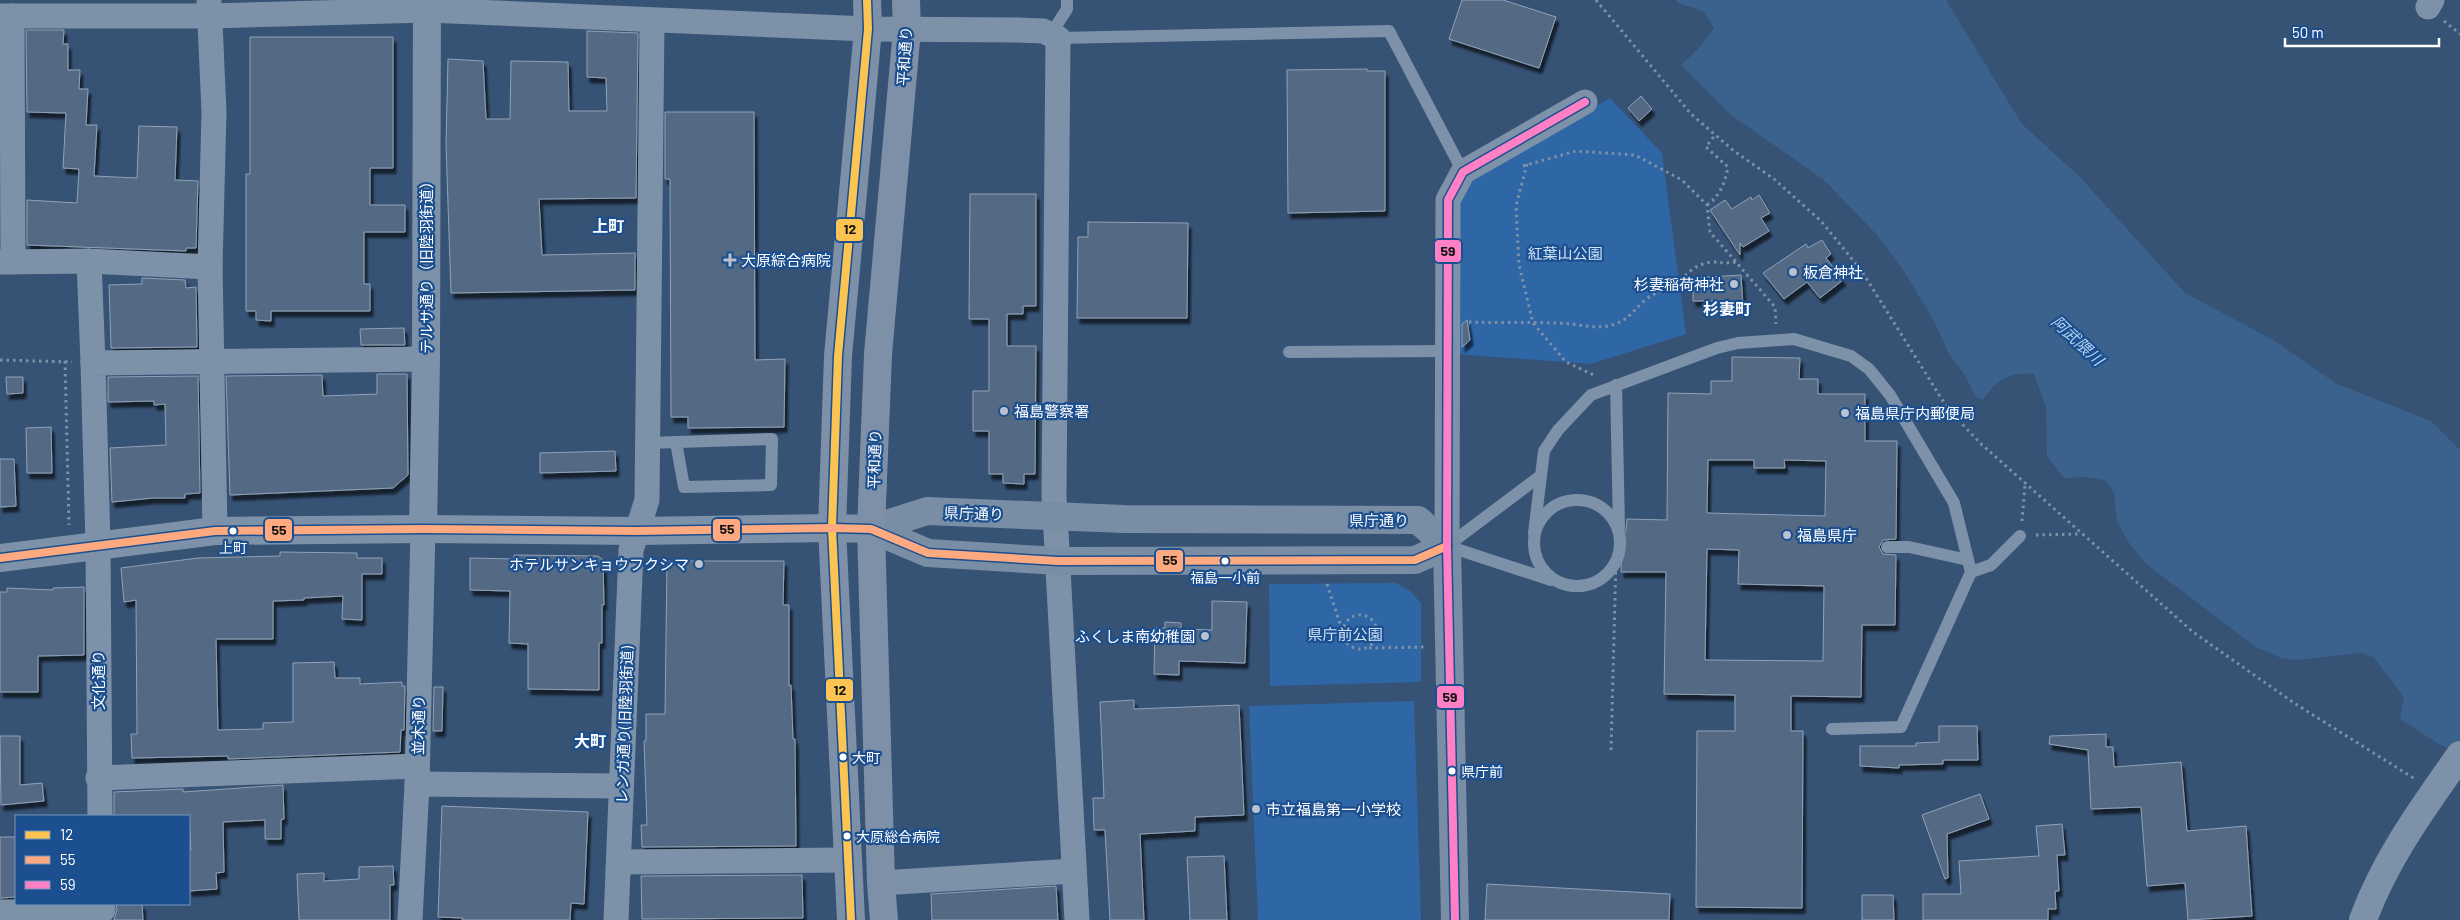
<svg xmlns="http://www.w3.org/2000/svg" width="2460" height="920" font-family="Barlow,'Noto Sans JP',sans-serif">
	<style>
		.green { fill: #2f66a5 }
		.water { fill: #3b618d }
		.building { fill: #526984; stroke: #92a2b6; fill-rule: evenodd; filter: url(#shadow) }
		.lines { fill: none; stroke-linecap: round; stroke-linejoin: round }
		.path { stroke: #7d92a8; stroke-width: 3; stroke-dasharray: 2.5 4; stroke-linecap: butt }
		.service { stroke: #7d92a8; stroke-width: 12 }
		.minor { stroke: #7d92a8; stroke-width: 25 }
		.tertiary { stroke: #7d92a8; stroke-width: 28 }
		.secondary { stroke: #798da4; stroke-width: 28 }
		.trunk { stroke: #7e90a7; stroke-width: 28 }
		.bus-1-casing { stroke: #1b4f8f; stroke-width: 11 }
		.bus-2-casing { stroke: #1b4f8f; stroke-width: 11 }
		.bus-3-casing { stroke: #1b4f8f; stroke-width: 11 }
		.bus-1 { stroke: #fcc553; stroke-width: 8 }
		.bus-2 { stroke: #ffa980; stroke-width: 8 }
		.bus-3 { stroke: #ff80c5; stroke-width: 8 }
		.poi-dot { fill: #b9c2ce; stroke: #1b4f8f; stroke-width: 2 }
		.bus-dot { fill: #fff; stroke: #1b4f8f; stroke-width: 2 }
		.labels { text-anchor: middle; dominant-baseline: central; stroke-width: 4.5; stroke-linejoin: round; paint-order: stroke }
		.bus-label { font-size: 14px; fill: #fff; stroke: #1b4f8f; text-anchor: start }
		.street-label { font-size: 15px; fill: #fff; stroke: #1b4f8f }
		.park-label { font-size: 15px; fill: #cfe3fa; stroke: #1b4f8f }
		.poi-label { font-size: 15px; fill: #fff; stroke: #1b4f8f; text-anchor: start }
		.neighbourhood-label { font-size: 16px; font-weight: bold; fill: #fff; stroke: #1b4f8f }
		.water-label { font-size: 16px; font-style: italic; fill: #b5d3f5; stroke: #1b4f8f }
		.line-badge { stroke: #1b4f8f; stroke-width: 2 }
		.pale-badge-label { font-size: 14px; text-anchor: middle; font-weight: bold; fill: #111 }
	</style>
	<defs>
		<filter id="shadow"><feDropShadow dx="3" dy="5.5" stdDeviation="1" flood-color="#0009"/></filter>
	</defs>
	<rect width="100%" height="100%" fill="#365274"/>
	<g class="green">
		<path d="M1610,98l52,55 24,181 -95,30 -136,-10 3,-150 13,-25z"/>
		<path d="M1396,583l14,8 11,12v79l-151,4 -1,-102z"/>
		<path d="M1414,701l7,219h-163l-9,-214z"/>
	</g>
	<path class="water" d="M1676,0h270l76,124 59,54 104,115 90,48 62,43 94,37 29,29v302l-20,-7 -40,-26 4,-22 -31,-40 -12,-4 -64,7 -16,-2 -25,-11 -111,-84 -16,-20 -12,-21 -3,-29 -9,-13 -19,-3 -22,1 -17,-22 -1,-49 -12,-33c-25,-2 -38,6 -51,26l-7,-3 -12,-23 -15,-20 -15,-33 -32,-53 -25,-33 -53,-55 -93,-65 -50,-50 17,-16 16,-21 -11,-17 -25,-8z"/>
	<g class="building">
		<path d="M1462,0h41l53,17 -17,51 -90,-29z"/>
		<path d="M26,30h38l-1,14h5v26h12l-1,19h9l-2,36h11l-3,51 43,2 2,-52 38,1 -2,53 23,1 -2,67h-10v3l-159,-6v-45l50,3 2,-34 -16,-1 3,-55 -39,-1z"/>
		<path d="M587,31l51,2 -2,165 -97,1 3,56 93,-2v37l-184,3 -5,-149 2,-85 35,2 3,58h24l1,-58 57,1 1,49h38l-1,-33 -19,-1z"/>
		<path d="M250,37h143v131h-23v37h35v27h-41v52h6v27h-99v10l-15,-1v-9h-10v-137h4z"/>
		<path d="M1367,69v2h18v140l-97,2 -1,-143z"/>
		<path d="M1641,96l11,13 -13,12 -11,-13z"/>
		<path d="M665,112h89l1,248 30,-1 -1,68 -96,1v-11h-17l-1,-238h-5z"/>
		<path d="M970,194h66v112h-13v8h-16v32h29l-1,128h-11v10l-21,-1v-9h-14v-43h-16v-40h16v-72h-20z"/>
		<path d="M1759,195l11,18 -9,5 8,13 -26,16 -3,-4v12l-30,-45 15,-10 7,9 19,-12 1,3z"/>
		<path d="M1088,222l100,1 -1,95h-110l1,-81h10z"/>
		<path d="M1822,240l9,14 -5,4 17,22 -23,18 -13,-16 -23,17 -21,-26 43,-29 2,4z"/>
		<path d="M1741,275l2,31 -20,1v-6h-30v-23z"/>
		<path d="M142,278l43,2 1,8 10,-1 1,60 -86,1 -2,-63 33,-1z"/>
		<path d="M1467,320l3,20 -8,7v-23z"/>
		<path d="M404,328l1,17h-44l-1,-16z"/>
		<path d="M1732,357l68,1 -1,21h19v15h47v47h32l-1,98 -13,1 -4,7 4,7 13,1 -1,70h-33l-1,72 -70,-1v35h12l-1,177 -106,-1 1,-176h38v-36l-71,-1 2,-122h-45l1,-37 4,-4 1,-12 40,1 1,-127 43,1v-13h21zM1708,460h46v8h31l-1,-8 42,1 -1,55 -118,-3zM1707,549l32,1 -1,34 86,2 -1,75 -118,-1z"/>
		<path d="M377,374h30l1,101 -15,13 -163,7 -4,-119 96,-1 1,21 54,-2z"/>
		<path d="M198,376l2,117 -15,1v4h-32l-41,4 -2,-54 56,-3 -1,-41 -11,1v-4l-46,1v-25z"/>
		<path d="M6,377h17v16l-16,1z"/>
		<path d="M51,427l1,46h-25l-1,-45z"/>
		<path d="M615,451l1,20 -76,2v-20z"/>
		<path d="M0,459h14l2,47 -16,1z"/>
		<path d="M280,552l77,1v5h25v16h-20v46l-20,-1 1,-23 -39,2v2l-31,1v38h-57l2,91 45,-1v-6l30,-1v-59l41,-1 1,16h25v6l42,-2v4h3l-1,44h-3l-1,22 -172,7v-3l-96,2 -1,-24h6l-1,-134 -12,2 -3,-34 77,-10 82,-2z"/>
		<path d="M514,555l84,1 5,4 1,45h-2v38h-3v47l-71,-1v-45l-19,-1 1,-52 -40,-1v-32l44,1z"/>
		<path d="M667,561h117l-1,44h6v81l2,-1 2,54h2l1,107 -154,1 -1,-22h6l-3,-84h2v-27h19z"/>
		<path d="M84,587v68l-46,1v36h-38v-100h7v-4l46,2v-2z"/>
		<path d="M1212,601l35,1 -2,61 -66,-2v14l-25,-1 1,-46h10v-6l16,1v6l31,1z"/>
		<path d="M434,687h9l-1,44h-9z"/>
		<path d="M1134,700v9l105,-4 5,110 -49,2v14l-55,3 4,86h-34l-5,-90h-11l-1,-32h11l-4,-96z"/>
		<path d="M1939,726h38l1,34h-35v4l-44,1v3l-39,-2v-20h56v-3l23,-1z"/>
		<path d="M2106,734v13h7l1,20 67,-5 6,69 59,-5 6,90 -64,4 -3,-37 -38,3 -6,-79 -50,2 -3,-59 -39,-6 1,-8z"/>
		<path d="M0,736h20v49l22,-2 2,18 -43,4z"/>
		<path d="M283,785l1,34 -3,1v19h-16v-19l-42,2 1,50 -8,1 1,16 -28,2v-41h2l-2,-34h-75v-24l69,-3v3z"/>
		<path d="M1980,794l9,25 -42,15 1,44 -3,1 -23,-64z"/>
		<path d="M442,806l146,6 -4,92 -13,-1 -1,17h-108l1,-2 -25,-1z"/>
		<path d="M2062,824l3,31h-8l2,36h-4l1,18h-8v11h-125v-26h38l-2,-33 80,-5 -3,-30z"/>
		<path d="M0,837h16v60l-16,1z"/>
		<path d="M1224,856l3,64h-37l-3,-63z"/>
		<path d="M393,866l1,19h-4v35h-91l-2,-46 27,-1v8l35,-2v-12z"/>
		<path d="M802,875l1,43 -161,1 -1,-43z"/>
		<path d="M1487,884l183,10 -1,26h-184z"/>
		<path d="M1056,886l2,34h-126l-1,-26z"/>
		<path d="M1862,895h31l1,25h-32z"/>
		<path d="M116,904h26l1,16h-29l3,-10z"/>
	</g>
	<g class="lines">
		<g class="path">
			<path d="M1596,0l95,114 43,37 40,28 47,42 40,49 87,139 32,34 213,189 101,71 121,76"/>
			<path d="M2444,21l16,13"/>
			<path d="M1527,164l-11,42 3,59 14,58 33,39 30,14"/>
			<path d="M1523,166l53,-15 59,4 47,25 25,25 3,27 65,75 1,17"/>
			<path d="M1707,205c13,-9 18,-22 21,-38l-22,-20 9,-12"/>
			<path d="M1469,322c29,1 59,0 89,1 20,0 37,8 57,1 13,-4 20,-15 30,-24 9,-8 21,-9 32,-13 6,-12 20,-24 35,-25 10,0 12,2 24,0"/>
			<path d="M0,360l72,2"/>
			<path d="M65,361l4,164"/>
			<path d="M2022,521l3,-36"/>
			<path d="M2036,535l44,-1"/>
			<path d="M1327,584l15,46"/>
			<circle cx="1360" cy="632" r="17"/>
			<path d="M1369,648l58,-1"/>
			<path d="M1611,750l5,-189"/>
		</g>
		<g class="service">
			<path d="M1051,34l16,-25v-9"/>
			<path d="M1058,38l331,-7 74,141"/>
			<path d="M1289,352l159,-1"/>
			<path d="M1616,385l3,143"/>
			<path d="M647,443l125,-4 -1,46 -87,2 -8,-45"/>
			<circle cx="1577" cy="543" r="43"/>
			<path d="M1534,533l10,-82 14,-21 33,-35 126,-47 21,-5 56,-4 57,17 18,13 21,26 64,108 17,69 -70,155 -69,2"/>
			<path d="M1447,546l104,34"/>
			<path d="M1447,546l92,-69"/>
			<path d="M1887,547h22l59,13"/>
			<path d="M1971,572l20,-7 29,-29"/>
		</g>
		<g class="minor">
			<path d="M209,0l5,112 -4,155 5,264"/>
			<path d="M2428,7l4,-7"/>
			<path d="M0,16h210l217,-6 441,19 149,1 26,1 15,7 -4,457 23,425"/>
			<path d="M12,16l1,246"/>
			<path d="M89,261l4,102"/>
			<path d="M0,262l89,-1 121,6"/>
			<path d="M1447,546l1,-346 15,-28 122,-70"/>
			<path d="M98,778l319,-12"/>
			<path d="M417,784l204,2"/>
			<path d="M100,816l-2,-272 -5,-181 333,-4"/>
			<path d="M619,862l227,-2"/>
			<path d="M881,883l193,-12"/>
			<path d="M0,912l103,-2"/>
			<path d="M410,920l7,-136 6,-255"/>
			<path d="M616,920l15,-370 16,-50 5,-479"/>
		</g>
		<g class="tertiary">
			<path d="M423,529l3,-170 1,-359"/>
			<path d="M0,558l215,-27 208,-2 214,2 195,-3 39,1"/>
			<path d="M2363,920c22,-61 60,-112 97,-165"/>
		</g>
		<g class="secondary">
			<path d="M871,529l56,-18 197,8 294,1 29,26"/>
			<path d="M871,529l57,24 130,8 357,-1 32,-14"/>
			<path d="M1447,546l8,374"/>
		</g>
		<g class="trunk">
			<path d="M851,920l-19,-392 6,-172 30,-327 -1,-29"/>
			<path d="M884,920l-3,-37 -10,-354 7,-175 29,-325 -1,-29"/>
		</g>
		<g class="bus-1-casing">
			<path id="bus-1" d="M851,920l-19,-392 6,-172 30,-327 -1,-29"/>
		</g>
		<g class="bus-2-casing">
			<path id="bus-2" d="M0,558l215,-27 208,-2 214,2 195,-3 39,1 57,24 130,8 357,-1 32,-14"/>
		</g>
		<g class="bus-3-casing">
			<path id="bus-3" d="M1455,920l-8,-374 1,-346 15,-28 122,-70"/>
		</g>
		<use href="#bus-1" class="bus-1"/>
		<use href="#bus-2" class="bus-2"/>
		<use href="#bus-3" class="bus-3"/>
	</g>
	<g class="poi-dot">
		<path d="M727.5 252.5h5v5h5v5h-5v5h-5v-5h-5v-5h5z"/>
		<circle cx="1793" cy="272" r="5"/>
		<circle cx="1734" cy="284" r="5"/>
		<circle cx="1004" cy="411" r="5"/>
		<circle cx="1845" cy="413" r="5"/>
		<circle cx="1787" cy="535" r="5"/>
		<circle cx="699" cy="564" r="5"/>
		<circle cx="1205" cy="636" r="5"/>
		<circle cx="1256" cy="809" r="5"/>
	</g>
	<g class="bus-dot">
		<circle cx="233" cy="531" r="4.5"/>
		<circle cx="1225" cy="561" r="4.5"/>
		<circle cx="843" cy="757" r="4.5"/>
		<circle cx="1452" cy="771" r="4.5"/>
		<circle cx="847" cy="836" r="4.5"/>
	</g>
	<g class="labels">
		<g class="bus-label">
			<text x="233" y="547" text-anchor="middle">上町</text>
			<text x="1225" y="577" text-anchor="middle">福島一小前</text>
			<text x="852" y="757">大町</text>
			<text x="1461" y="771">県庁前</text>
			<text x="856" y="836">大原総合病院</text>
		</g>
		<g class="street-label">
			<text transform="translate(904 56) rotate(-86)">平和通り</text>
			<text transform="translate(426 264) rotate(-90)">テルサ通り（旧陸羽街道）</text>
			<text transform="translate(874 459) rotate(-88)">平和通り</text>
			<text transform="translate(974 513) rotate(2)">県庁通り</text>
			<text x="1379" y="520">県庁通り</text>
			<text transform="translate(98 680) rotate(-90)">文化通り</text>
			<text transform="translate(418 725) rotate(-89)">並木通り</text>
			<text transform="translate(624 725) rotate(-88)">レンガ通り(旧陸羽街道)</text>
		</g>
		<g class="park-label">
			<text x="1565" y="253">紅葉山公園</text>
			<text x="1345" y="634">県庁前公園</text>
		</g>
		<g class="poi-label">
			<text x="741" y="260">大原綜合病院</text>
			<text x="1803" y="272">板倉神社</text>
			<text x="1724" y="284" text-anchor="end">杉妻稲荷神社</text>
			<text x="1014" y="411">福島警察署</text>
			<text x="1855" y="413">福島県庁内郵便局</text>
			<text x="1797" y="535">福島県庁</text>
			<text x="689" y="564" text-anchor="end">ホテルサンキョウフクシマ</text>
			<text x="1195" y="636" text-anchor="end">ふくしま南幼稚園</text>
			<text x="1266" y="809">市立福島第一小学校</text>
		</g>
		<g class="neighbourhood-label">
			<text x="608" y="225">上町</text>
			<text x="1727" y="308">杉妻町</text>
			<text x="590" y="740">大町</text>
		</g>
		<g class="water-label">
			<text transform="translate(2078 340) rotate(43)">阿武隈川</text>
		</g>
	</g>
	<g class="line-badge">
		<rect x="835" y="218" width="29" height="24" rx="5" fill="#fcc553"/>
		<rect x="1434" y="239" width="28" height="24" rx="5" fill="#ff80c5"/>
		<rect x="712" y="518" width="29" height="24" rx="5" fill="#ffa980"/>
		<rect x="264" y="518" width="29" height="24" rx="5" fill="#ffa980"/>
		<rect x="1155" y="549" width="29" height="24" rx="5" fill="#ffa980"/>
		<rect x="825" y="678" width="29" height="24" rx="5" fill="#fcc553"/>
		<rect x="1436" y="685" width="29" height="24" rx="5" fill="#ff80c5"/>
	</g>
	<g class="pale-badge-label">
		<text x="850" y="234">12</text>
		<text x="1448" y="256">59</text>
		<text x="727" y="534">55</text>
		<text x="279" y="535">55</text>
		<text x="1170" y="565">55</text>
		<text x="840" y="695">12</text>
		<text x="1450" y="702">59</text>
	</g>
	<rect x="15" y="815" width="175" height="90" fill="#1b4f8f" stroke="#7695bc"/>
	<rect x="25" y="831" width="25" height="8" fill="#fcc553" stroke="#7695bc"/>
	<text x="60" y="840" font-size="15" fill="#ffffff">12</text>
	<rect x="25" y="856" width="25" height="8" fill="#ffa980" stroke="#7695bc"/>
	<text x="60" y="865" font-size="15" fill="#ffffff">55</text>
	<rect x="25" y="881" width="25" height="8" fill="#ff80c5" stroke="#7695bc"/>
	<text x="60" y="890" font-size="15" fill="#ffffff">59</text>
	<path d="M2285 38v8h154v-8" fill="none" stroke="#ffffff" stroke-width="2.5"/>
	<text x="2292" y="38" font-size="15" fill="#ffffff" stroke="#1b4f8f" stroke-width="4" paint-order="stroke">50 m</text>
</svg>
